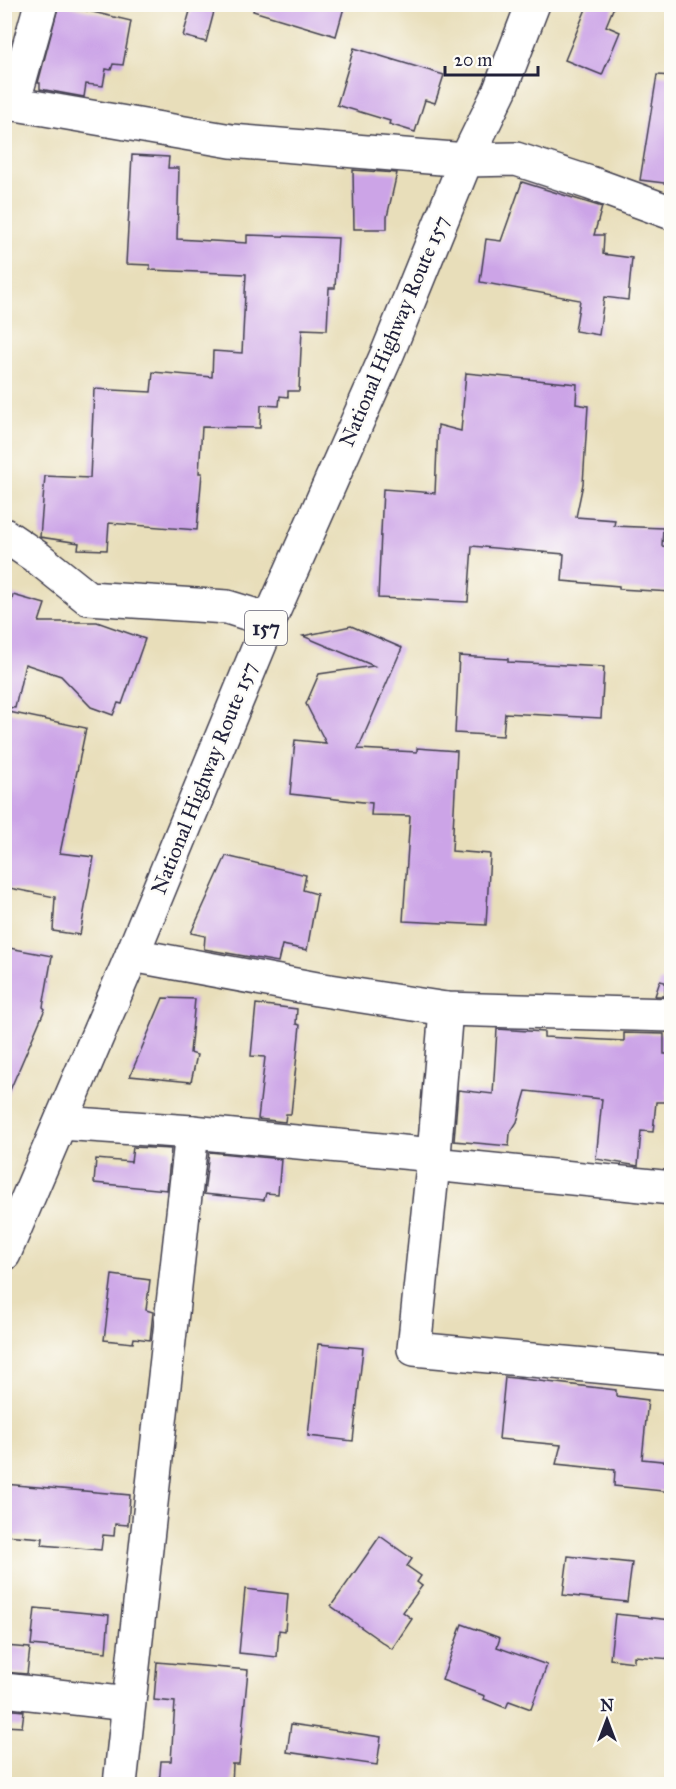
<svg xmlns="http://www.w3.org/2000/svg" width="676" height="1789" font-family="'IM FELL Great Primer',serif">
	<style>
		.building { fill: #cca4e7 }
		.lines { fill: none; stroke-linecap: round; stroke-linejoin: round }
		.minor-casing { stroke: #403e4e; stroke-width: 36 }
		.highway-casing { stroke: #403e4e; stroke-width: 36 }
		.minor { stroke: #fff; stroke-width: 33 }
		.highway { stroke: #fff; stroke-width: 33 }
		.labels { text-anchor: middle; dominant-baseline: central; stroke-width: 5; stroke-linejoin: round; paint-order: stroke }
		.shield { fill: #fdfcf7; stroke: #646373; stroke-width: 1.5 }
		.shield-label { font-size: 20px; font-weight: bold; fill: #22223b }
		.street-label { font-size: 21px; fill: #22223b; stroke: #fdfcf7 }
	</style>
	<rect width="100%" height="100%" fill="#fdfcf7"/>
	<filter id="ink" filterUnits="userSpaceOnUse"><feTurbulence type="fractalNoise" baseFrequency=".0167" numOctaves="2"/><feDisplacementMap in="SourceGraphic" scale="12" xChannelSelector="R" yChannelSelector="G"/><feConvolveMatrix kernelMatrix="1 2 1 2 8 2 1 2 1" color-interpolation-filters="sRGB"/></filter>
	<filter id="wash" filterUnits="userSpaceOnUse"><feTurbulence type="fractalNoise" baseFrequency=".008" numOctaves="4" result="noise"/><feDisplacementMap in="SourceGraphic" scale="24" xChannelSelector="R" yChannelSelector="G"/><feGaussianBlur stdDeviation="1.35" result="paint"/><feColorMatrix in="noise" values="0 0 0 0 0 0 0 0 0 0 0 0 0 0 0 0 0 1.4 0 .05"/><feComposite in="paint" operator="in"/></filter>
	<g filter="url(#wash)">
		<rect width="100%" height="100%" fill="#e8deba"/>
		<g id="blocks">
			<g class="building">
				<path d="M59,4l72,17 -8,44 -10,-1 -2,6 -5,-1 -3,17 -17,-2 -2,13 -44,-8v-6h-2z"/>
				<path d="M192,4h24l-10,38 -23,-6z"/>
				<path d="M254,4h91l-9,32 -83,-25z"/>
				<path d="M588,4h27l-9,22 14,6 -18,43 -37,-15z"/>
				<path d="M354,48l90,27 -9,28 -10,-3 -10,32 -26,-8 1,-3 -53,-16z"/>
				<path d="M657,75l15,1v108l-32,-4z"/>
				<path d="M132,155l37,2 -1,11h11l-2,71 70,4v-8l91,3 -3,50h-6l-2,42 -25,-1 -3,62h-11v6l-8,-1 -1,10 -18,-1 -1,23 -58,-1 -3,46h3l-5,57 -88,-7 -2,27 -29,-1 1,-6 -39,-6 5,-61 45,2 4,-89 57,3 2,-20 59,5 1,-26 29,2 4,-79 -96,-4v-5l-24,-1z"/>
				<path d="M353,170l44,3 -10,44v12h-33z"/>
				<path d="M522,182l80,25 -8,28h10l-1,19 29,4 -4,42 -24,-3 -5,38 -24,-4 5,-31 -100,-18 6,-43 15,2z"/>
				<path d="M466,373l111,11 -1,20 12,2 -5,78 -7,33 39,3 -1,6 49,2 -1,18 10,1v45l-53,-3v-3l-57,-5 2,-27 -92,-8 -4,56 -90,-4 5,-109 52,4 3,-68 23,6z"/>
				<path d="M13,595l32,9 -6,18h58l48,17 -23,65 -4,-1 -5,12 -22,-8 -30,-31 -36,-12 -10,44 -11,-1v-76z"/>
				<path d="M351,626l51,22 -44,101 59,3v-4l40,3 -5,100 38,3 -4,71 -83,-4 7,-105 -39,-1 1,-12 -82,-9 5,-54 31,3 -20,-39 13,-30 55,-8 -71,-30z"/>
				<path d="M459,656l49,3v3l96,5 -3,51 -96,-5 -2,23 -48,-3z"/>
				<path d="M4,711l82,17 -26,125 34,4 -14,78 -27,-4 2,-34 -51,-10z"/>
				<path d="M226,856l80,19 -3,15 14,4 -10,56 -25,-5 -4,17 -74,-13 1,-13 -14,-3z"/>
				<path d="M4,947l48,9 -9,51 2,2 -41,95z"/>
				<path d="M660,981l5,1v14h-10z"/>
				<path d="M163,998l32,1 -5,54 7,2 -6,27 -61,-6z"/>
				<path d="M256,1004l41,5 -1,15 4,1 -9,89h-5l-1,8 -27,-3 7,-62 -14,-1z"/>
				<path d="M497,1029l47,3v5l80,4v-8l40,1v20h5l-2,48h-11l-3,30 -12,-1 -3,35 -42,-7 6,-60 -76,-8 -9,31 -7,11 -1,13 -55,-5 4,-51 35,4z"/>
				<path d="M133,1147l38,2 -4,41 -73,-7 2,-24 35,3z"/>
				<path d="M209,1152l72,7 -3,35 -12,-1 -2,7 -60,-6z"/>
				<path d="M112,1275l38,5 -4,30 7,2 -3,28 -16,-2 -1,5 -29,-3z"/>
				<path d="M318,1344l45,4 -10,93 -45,-5z"/>
				<path d="M505,1377l111,13v6l32,4 -6,59 30,3v30l-58,-6 1,-16 -59,-6 5,-19 -62,-6z"/>
				<path d="M4,1484l126,11 -2,30 -13,-1 -1,12 -11,-1 -2,15 -59,-5 1,-7 -39,-3z"/>
				<path d="M380,1536l32,23 -5,7 14,10 -4,6 5,4 -19,26 9,7 -20,30 -61,-43z"/>
				<path d="M568,1556l64,7 -5,39 -64,-7z"/>
				<path d="M245,1589l43,5 -3,37 -6,-1 -2,27 -38,-4z"/>
				<path d="M35,1608l74,7 -3,37 -75,-7z"/>
				<path d="M615,1614l57,6v39l-38,-3v6l-24,-3z"/>
				<path d="M462,1624l38,14 -3,9 50,18 -16,44 -22,-8 -3,7 -22,-9 1,-3 -43,-16z"/>
				<path d="M4,1646l26,2 -3,26 -23,-2z"/>
				<path d="M157,1662l91,8 -9,94h-8h2l-1,21h-73l2,-24h10l4,-59 -21,-2z"/>
				<path d="M4,1709l20,2 -2,16 -18,-1z"/>
				<path d="M291,1724l90,13 -4,28 -90,-13z"/>
			</g>
		</g>
	</g>
	<g filter="url(#ink)">
		<use href="#blocks" fill-opacity="0" stroke="#403e4e" stroke-width="1.5"/>
		<g class="lines">
			<g class="minor-casing">
				<g id="minor">
					<path d="M4,102l227,39 235,19 50,-1 74,24 82,30"/>
					<path d="M13,104l28,-100"/>
					<path d="M4,535l34,23 50,40 139,9 42,13"/>
					<path d="M132,955l185,34 129,20 226,6"/>
					<path d="M446,1009l-12,146 -20,194 258,24"/>
					<path d="M61,1123l131,9 242,23 9,10 229,23"/>
					<path d="M4,1690l124,14"/>
					<path d="M120,1784l72,-652"/>
				</g>
			</g>
			<g class="highway-casing">
				<path id="highway" d="M4,1254l128,-299 142,-345 114,-258 78,-192 34,-70 33,-86"/>
			</g>
			<use href="#minor" class="minor"/>
			<use href="#highway" class="highway"/>
		</g>
	</g>
	<g class="labels">
		<rect class="shield" x="245" y="611" width="42" height="34" rx="4.5"/>
		<g class="shield-label">
			<text x="266" y="628">157</text>
		</g>
		<g class="street-label">
			<text transform="translate(394 331) rotate(-67)">National Highway Route 157</text>
			<text transform="translate(204 778) rotate(-68)">National Highway Route 157</text>
		</g>
	</g>
	<rect width="676" height="1789" fill="none" stroke="#fdfcf7" stroke-width="24"/>
	<g transform="translate(607 1720)" stroke="#fdfcf7" stroke-width="4.5" paint-order="stroke">
	<path d="M0-4.5L10 22L0 15L-10 22Z" fill="#22223b"/>
	<text y="-9" font-size="16" font-weight="bold" text-anchor="middle" fill="#22223b">N</text>
	</g>
	<path d="M445 66v9h93v-9" fill="none" stroke="#22223b" stroke-width="3"/>
	<text x="454" y="66" font-size="18" fill="#22223b" stroke="#fdfcf7" stroke-width="4.5" paint-order="stroke">20 m</text>
</svg>
